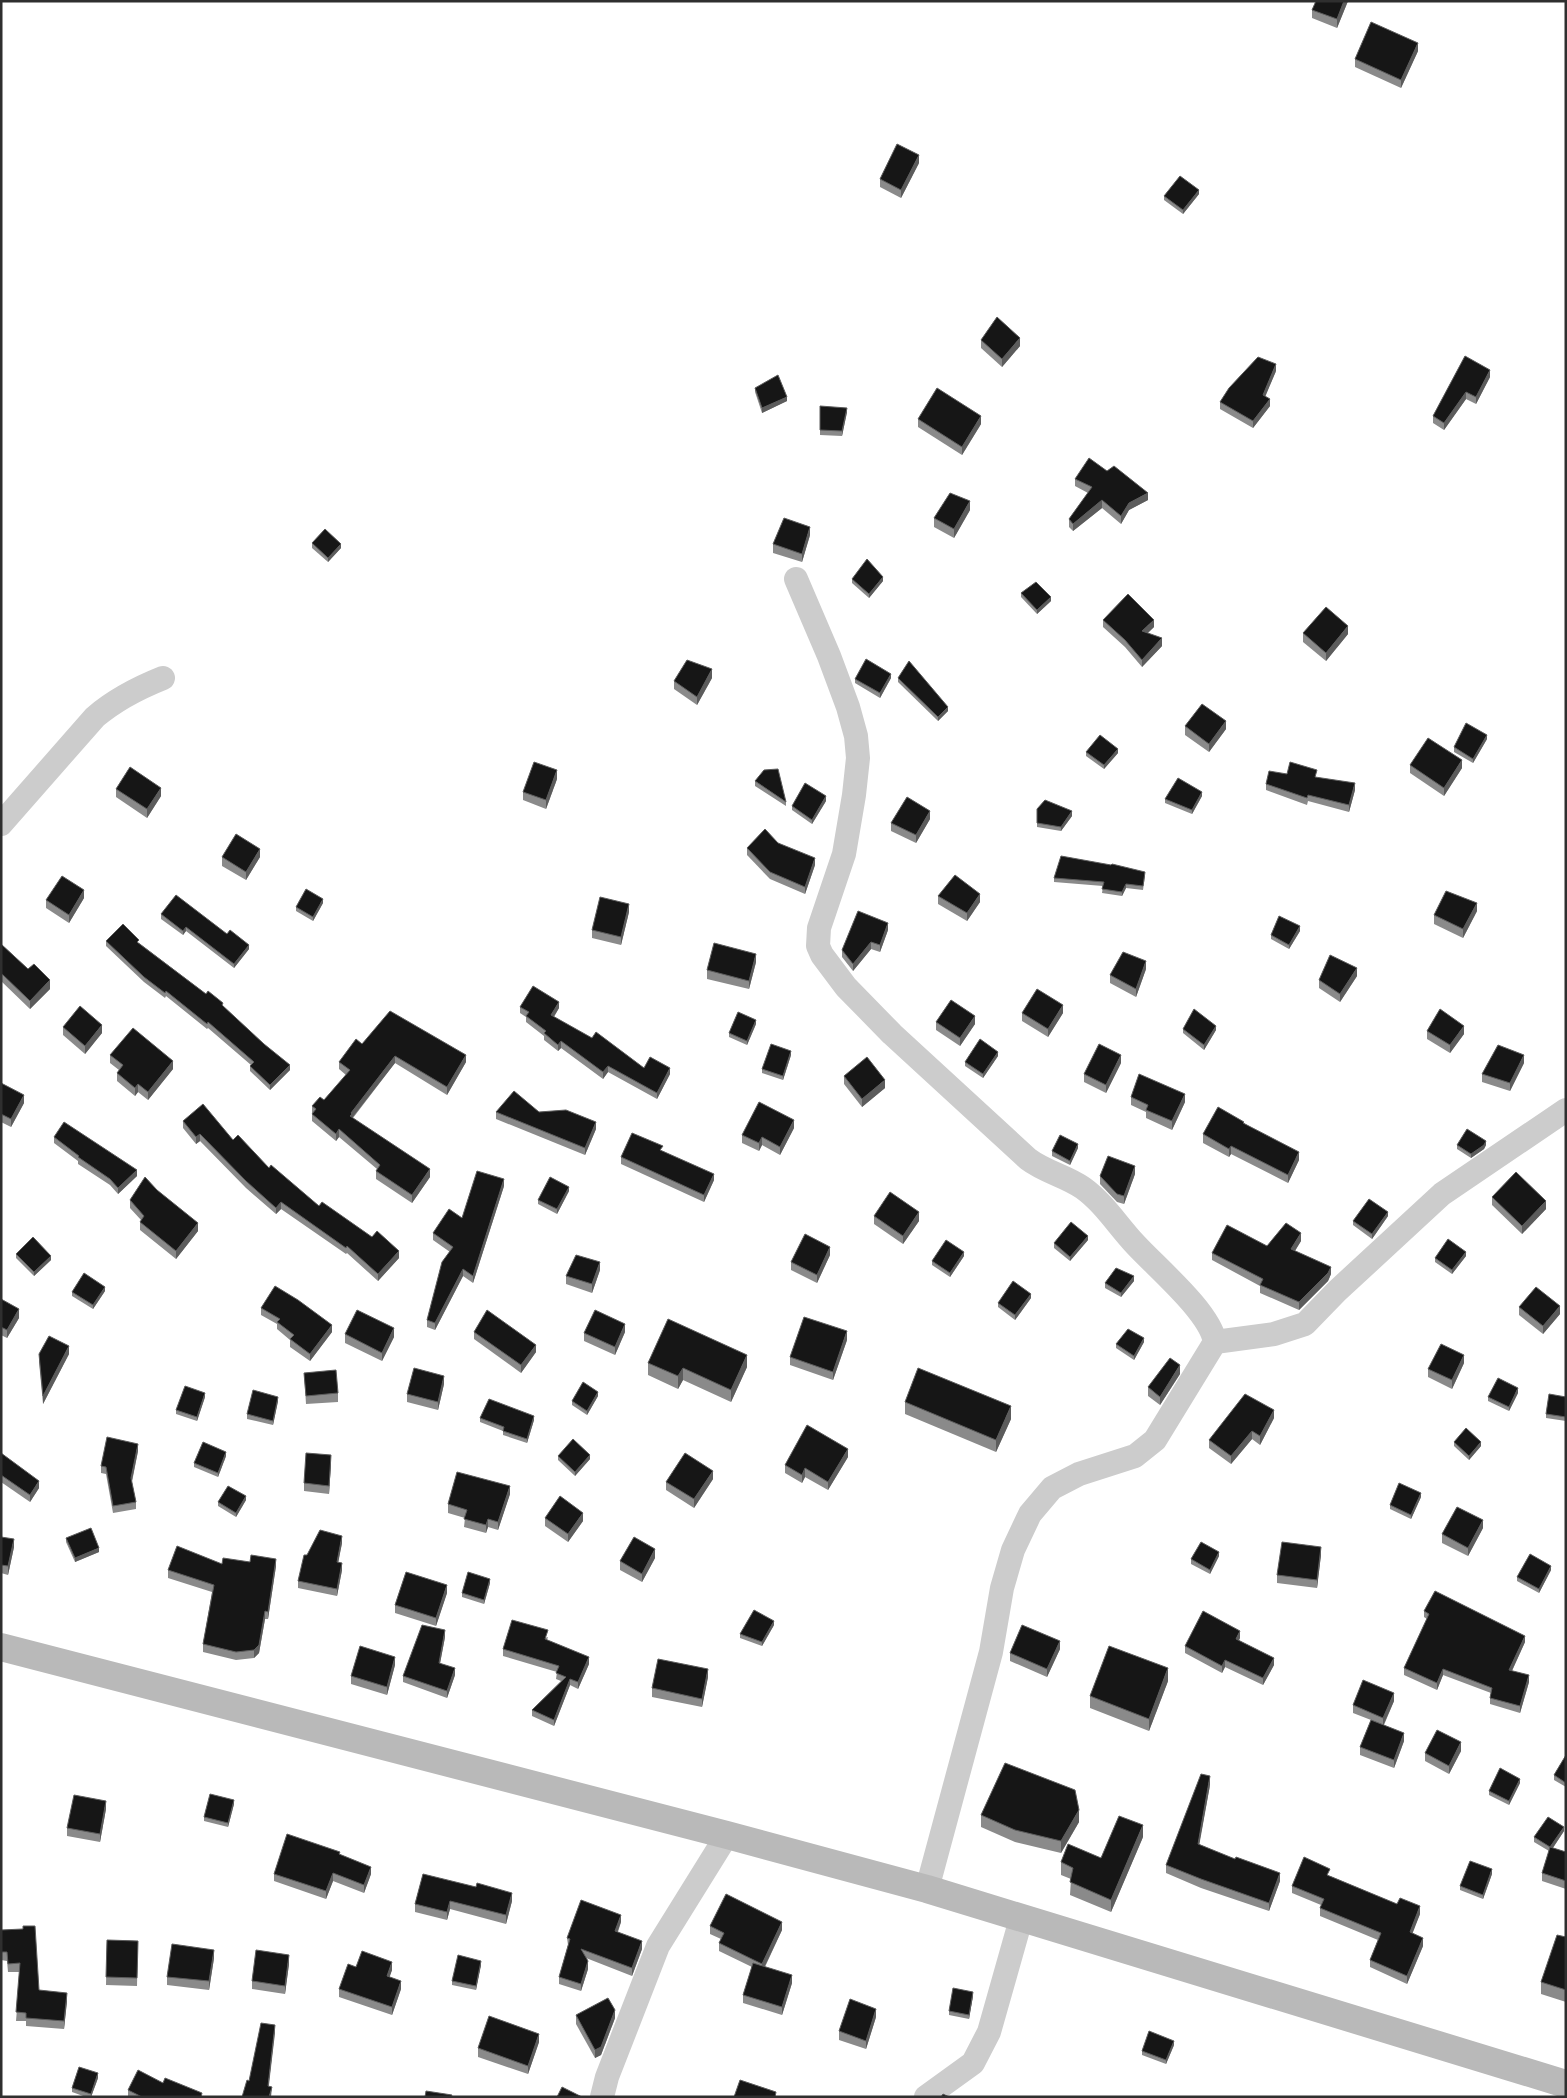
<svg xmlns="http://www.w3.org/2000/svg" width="1567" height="2098" font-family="'Space Grotesk',sans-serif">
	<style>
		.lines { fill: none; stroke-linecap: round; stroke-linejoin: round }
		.street { stroke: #ccc; stroke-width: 24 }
		.secondary { stroke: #b9b9b9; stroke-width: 28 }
		.wall { fill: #8a8a8a }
		.shaded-wall { fill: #5c5c5c }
		.building { fill: #161616; stroke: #5c5c5c }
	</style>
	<rect width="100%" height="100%" fill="#fff"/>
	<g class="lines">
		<g class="street">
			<path d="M796,579l33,77 19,51 8,29 2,22 -4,37 -10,59 -25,74 -1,18 4,9 24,32 46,47 136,125c17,13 38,17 55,29 21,15 35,38 52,56 22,24 75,68 80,98"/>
			<path d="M1,824l94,-107c21,-18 43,-29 68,-39"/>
			<path d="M927,1889l64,-237 11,-64 11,-38 17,-36 22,-26 27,-14 56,-18 20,-16 60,-98 59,-8 31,-10 32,-33 105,-97 124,-84"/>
			<path d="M602,2097l5,-20 51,-131 69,-111"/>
			<path d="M926,2097l47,-34 16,-31 32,-113"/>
		</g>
		<path class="secondary" d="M1,1647l726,188 200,54 639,195"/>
	</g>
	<g class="wall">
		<path d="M1316,1h32l-11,27 -25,-10v-8z"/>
		<path d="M1418,51l-17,37 -46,-21v-8z"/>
		<path d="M919,163l-18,35 -21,-11v-8z"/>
		<path d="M1199,194l-16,20 -19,-14v-4z"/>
		<path d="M981,340l39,6 -18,21 -21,-19z"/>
		<path d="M1465,356l25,21 -14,27 -10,-5 -22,31 -11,-7v-7z"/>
		<path d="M1276,371l-11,25 5,10 -17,22 -33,-19v-7z"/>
		<path d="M755,388l32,13 -25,12 -7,-21z"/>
		<path d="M820,406l27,6 -5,24 -22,-1z"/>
		<path d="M918,419l63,5 -19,31 -44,-28z"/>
		<path d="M1075,479l73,21 -19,10 -8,14 -19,-16 -29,23 -4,-4v-8l19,-26 -13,-7z"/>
		<path d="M970,510l-16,28 -20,-11v-9z"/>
		<path d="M810,535l-8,27 -29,-9v-9z"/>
		<path d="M312,543l29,5 -13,14 -16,-14z"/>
		<path d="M852,579l31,2 -14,17 -17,-15z"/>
		<path d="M1021,593l30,8 -14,13 -16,-17z"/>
		<path d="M1103,620l51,7 -6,6 14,13 -20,21 -17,-20 -22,-20z"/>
		<path d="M1303,633l45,1 -22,27 -23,-19z"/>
		<path d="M712,678l-15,27 -23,-16v-8z"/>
		<path d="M891,678l-11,20 -25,-15v-4z"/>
		<path d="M898,678l50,33 -10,10 -40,-39z"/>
		<path d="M1185,726l41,3 -17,23 -24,-17z"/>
		<path d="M1487,739l-14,24 -19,-11v-5z"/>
		<path d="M1086,752l32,1 -14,16 -18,-13z"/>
		<path d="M1410,765l52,3 -18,28 -34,-23z"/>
		<path d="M1287,774l30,3v1l38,12 -6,22 -41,-11 -1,4 -41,-15v-6z"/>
		<path d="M557,779l-11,30 -23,-9v-8z"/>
		<path d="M755,781l31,21v4l-31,-20z"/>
		<path d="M116,789l45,7 -14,22 -31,-21z"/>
		<path d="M1202,796l-10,18 -27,-11v-4z"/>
		<path d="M826,801l-14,23 -20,-14v-4z"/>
		<path d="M1037,809l35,7 -11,15 -24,-4z"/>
		<path d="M930,819l-14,24 -25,-12v-8z"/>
		<path d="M778,843l37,22 -10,29 -35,-15 -23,-24v-7z"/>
		<path d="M222,857h38l-14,23 -24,-14z"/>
		<path d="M1145,876l-2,14 -17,-2 -4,8 -20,-3 1,-7 -49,-4v-4z"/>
		<path d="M938,896l42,6 -13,19 -29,-17z"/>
		<path d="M84,898l-15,25 -23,-15v-8z"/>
		<path d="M323,903l-10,18 -17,-10v-4z"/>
		<path d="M1477,911l-14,27 -29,-14v-9z"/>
		<path d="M629,912l-8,33 -29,-7v-8z"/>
		<path d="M161,914l66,20 22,15 -15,19 -48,-37 -3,4 -22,-16z"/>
		<path d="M888,930l-8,22 -9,-3 -18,22 -11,-14v-7z"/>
		<path d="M1300,931l-11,18 -18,-10v-4z"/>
		<path d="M106,941l33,2 84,64 67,63 -20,20 -20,-19v-5l1,-1 -43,-37 -1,1 -41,-33 -1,2 -21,-16 -38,-36z"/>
		<path d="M1,944l27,25 22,20 -20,20 -29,-28z"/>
		<path d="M756,962l-7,27 -42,-10v-9z"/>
		<path d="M1146,969l-10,28 -26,-14v-8z"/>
		<path d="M1357,976l-17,26 -21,-14v-8z"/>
		<path d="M520,1007l39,1 -5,9 90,51 26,6 -13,25 -49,-27 -5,7 -42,-31 -3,3 -14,-11v-4l-18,-14v-5l-6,-4z"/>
		<path d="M1022,1013h41l-15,24 -26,-16z"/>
		<path d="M936,1022l39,2 -15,22 -24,-16z"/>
		<path d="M756,1024l-9,21 -18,-8v-4z"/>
		<path d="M63,1027l39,6 -17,21 -22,-19z"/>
		<path d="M1183,1029l33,1 -12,20 -21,-17z"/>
		<path d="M1427,1031l37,3 -14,19 -23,-14z"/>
		<path d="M362,1044l104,18 -19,33 -52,-32 -42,55 77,59 -18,26 -36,-24v-8l1,-2 -38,-32 -3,4 -24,-20v-15l12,-6 22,-25 -7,-6v-7z"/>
		<path d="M110,1055l63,14 -25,31 -10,-8 -3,4 -18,-15v-8l2,-3 -9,-7z"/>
		<path d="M791,1055l-8,25 -21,-7v-4z"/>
		<path d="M998,1056l-15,22 -18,-12v-4z"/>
		<path d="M1121,1063l-15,30 -22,-11v-8z"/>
		<path d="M1524,1063l-14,28 -28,-9v-8z"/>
		<path d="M844,1076l41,12 -23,19 -18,-23z"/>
		<path d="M1,1083l23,20 -13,24 -10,-5z"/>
		<path d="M1131,1097l54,5 -13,28 -26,-12v-6l-15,-7z"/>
		<path d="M496,1112h43l57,17 -11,26 -89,-36z"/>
		<path d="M183,1121l50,19 86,66 80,52 -21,23 -31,-28 -1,1 -65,-45 -5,5 -30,-26 -46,-47 -4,3 -13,-16z"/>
		<path d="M1244,1123l55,37 -11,23 -57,-29 -2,3 -26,-14v-9z"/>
		<path d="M794,1128l-14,27 -18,-10 -3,6 -17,-8v-8z"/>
		<path d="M54,1137l83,39 -19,18 -8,-9 -32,-21v-3l-24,-18z"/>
		<path d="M1457,1145h29l-2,4 -13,9 -14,-9z"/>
		<path d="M1078,1148l-8,17 -18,-9v-5z"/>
		<path d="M663,1151l51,29 -10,22 -83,-38v-7z"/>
		<path d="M1135,1174l-11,30 -7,-2 -17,-18v-8z"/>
		<path d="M504,1186l-31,97 -10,-7 -28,54 -8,-3v-7l23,-68 -17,-12v-7l29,-15z"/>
		<path d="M157,1190l41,41 -22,28 -36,-29v-8l1,-2 -11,-12v-8z"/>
		<path d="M569,1191l-12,23 -19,-10v-4z"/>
		<path d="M1492,1197l54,12 -24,25 -30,-29z"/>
		<path d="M874,1216l45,5 -16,23 -29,-20z"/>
		<path d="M1388,1216l-16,23 -19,-14v-4z"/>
		<path d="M1088,1240l-18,21 -16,-13v-5z"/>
		<path d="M1301,1241l-6,10 36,23 -3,7 -29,29 -39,-17v-7l-48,-26v-7z"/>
		<path d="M16,1254l35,6 -17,16 -18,-18z"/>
		<path d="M830,1255l-13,28 -26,-13v-8z"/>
		<path d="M964,1256l-14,21 -18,-12v-4z"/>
		<path d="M1466,1256l-14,18 -17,-12v-4z"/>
		<path d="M600,1270l-8,23 -26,-9v-8z"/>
		<path d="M1134,1281l-13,16 -16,-9v-5z"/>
		<path d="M105,1291l-12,18 -21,-13v-4z"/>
		<path d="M1031,1298l-16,22 -17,-13v-4z"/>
		<path d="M1,1299l18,19 -12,20 -6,-3z"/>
		<path d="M1519,1307l41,7 -17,20 -24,-19z"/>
		<path d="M261,1308l71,24 -22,29 -20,-14v-7l-13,-11v-5l-16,-9z"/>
		<path d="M474,1332l62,20 -15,21 -47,-34z"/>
		<path d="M625,1332l-10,23 -31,-14v-8z"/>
		<path d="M345,1334l49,3 -12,24 -37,-18z"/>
		<path d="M847,1340l-14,40 -43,-15v-8z"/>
		<path d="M1144,1342l-10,18 -18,-12v-4z"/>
		<path d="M39,1354h30l-26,50 -4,-42z"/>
		<path d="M648,1363l99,4 -16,35 -48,-22 -5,9 -30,-14z"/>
		<path d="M1464,1363l-12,26 -24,-12v-8z"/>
		<path d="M304,1373l34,20v9l-32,2z"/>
		<path d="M1180,1374l-20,31 -12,-9v-9z"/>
		<path d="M444,1384l-6,26 -31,-8v-8z"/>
		<path d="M1518,1393l-9,18 -21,-10v-4z"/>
		<path d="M598,1396l-11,19 -15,-10v-4z"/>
		<path d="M205,1397l-8,24 -21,-7v-4z"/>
		<path d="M1566,1397v24l-20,-3v-4z"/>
		<path d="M278,1401l-5,24 -26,-6v-5z"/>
		<path d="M905,1402l106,17 -15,33 -91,-38z"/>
		<path d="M480,1418l54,2 -7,23 -24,-8v-4l-23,-9z"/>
		<path d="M1274,1418l-14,27 -8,-6 -21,25 -22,-16v-8z"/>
		<path d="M1454,1442l27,4 -12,14 -15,-14z"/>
		<path d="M138,1451l-6,31 4,20v7l-23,4 -7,-39 -5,-1v-7z"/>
		<path d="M1,1453l38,35 -9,14 -29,-20z"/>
		<path d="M226,1456l-8,21 -24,-10v-4z"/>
		<path d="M558,1456l32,3 -15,17 -17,-16z"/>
		<path d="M848,1457l-20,33 -23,-13 -3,6 -17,-10v-8z"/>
		<path d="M331,1463l-2,31 -25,-3v-8z"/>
		<path d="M713,1479l-19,29 -28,-18v-8z"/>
		<path d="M510,1494l-12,36 -10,-3 -2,6 -22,-6 1,-9 -17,-5v-9z"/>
		<path d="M1421,1497l-10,22 -21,-10v-4z"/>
		<path d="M246,1500l-10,17 -18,-11v-4z"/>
		<path d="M545,1518l38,3 -15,21 -23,-16z"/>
		<path d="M1483,1528l-15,28 -26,-13v-9z"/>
		<path d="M1,1537l13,10 -6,28 -7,-2z"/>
		<path d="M66,1538l33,14 -24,10 -9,-20z"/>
		<path d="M342,1543l-4,19 4,8 -5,26 -39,-8v-7l9,-26z"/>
		<path d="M1321,1555l-4,33 -40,-5v-8z"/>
		<path d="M1219,1556l-9,18 -19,-10v-5z"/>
		<path d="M655,1558l-13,24 -22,-12v-9z"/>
		<path d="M276,1566l-8,53h-3l-6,34 -5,5 -18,2 -33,-8v-8l9,-52 -44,-14v-8z"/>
		<path d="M1551,1570l-12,23 -22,-12v-4z"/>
		<path d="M490,1583l-6,21 -22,-7v-4z"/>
		<path d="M447,1593l-11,33 -41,-13v-8z"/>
		<path d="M1424,1611l101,31 -13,29 17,11 -9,31 -30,-9v-6l1,-5 -48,-18 -6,15 -33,-15v-7l23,-49 -3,-2z"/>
		<path d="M774,1625l-12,21 -22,-8v-4z"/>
		<path d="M445,1637l-5,26 15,12 -8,23 -44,-16v-6z"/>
		<path d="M548,1637l-1,3 42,24 -11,25 -8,-4 -16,41 -22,-10v-6l29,-29 -5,-2 1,-7 -54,-16v-7z"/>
		<path d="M1240,1638l-1,2 35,25 -11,20 -38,-18 -3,6 -37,-20v-7z"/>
		<path d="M1060,1649l-13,28 -37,-16v-8z"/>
		<path d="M395,1665l-8,30 -36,-11v-8z"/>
		<path d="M708,1677l-6,30 -50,-10v-9z"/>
		<path d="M1168,1681l-19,50 -59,-23v-12z"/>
		<path d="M1394,1701l-10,24 20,16 -10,27 -34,-13v-8l11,-27 -18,-7v-8z"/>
		<path d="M1461,1751l-12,23 -24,-13v-8z"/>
		<path d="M1566,1755v32l-12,-7v-5z"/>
		<path d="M1520,1783l-11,22 -20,-10v-4z"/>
		<path d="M1210,1785l-11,59 81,37 -11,30 -68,-23 -35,-15v-8z"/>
		<path d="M234,1804l-6,23 -24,-6v-4z"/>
		<path d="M106,1809l-6,33 -33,-6v-8z"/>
		<path d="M981,1815l98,7 -18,31 -46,-11 -34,-15z"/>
		<path d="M1564,1831l-11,17 13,4v37l-24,-8v-8l7,-22 -15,-9v-5z"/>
		<path d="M1143,1837l-32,75 -41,-17 1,-16 -10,-4v-13l40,-4z"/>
		<path d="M340,1855l31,19 -7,19 -31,-12 -7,18 -52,-18v-7z"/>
		<path d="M423,1874l89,27 -6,23 -56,-15 -3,11 -32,-8v-8z"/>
		<path d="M1492,1874l-9,25 -23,-9v-4z"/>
		<path d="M1330,1876l90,38 -8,19 11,13 -16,38 -37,-17v-7l8,-20 -58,-24v-8l1,-3 -29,-12v-7z"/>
		<path d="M621,1922l-3,10 24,17 -10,27 -46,-18 2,11 -7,22 -22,-7v-7l9,-32 -1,-7z"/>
		<path d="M710,1926l72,4 -17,37 27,16 -10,32 -39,-12v-8l9,-28 -33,-16v-8l2,-4 -11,-5z"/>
		<path d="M1,1930l38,60 28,11 -3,28 -38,-3v-5h-10l4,-49h-12l-1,-11 -6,-1z"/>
		<path d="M1566,1937v65l-25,-8v-12z"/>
		<path d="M107,1940l31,1 -1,45 -31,-1z"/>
		<path d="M214,1958l-5,32 -42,-5v-8z"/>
		<path d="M289,1964l-4,30 -33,-5v-8z"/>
		<path d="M481,1965l-5,25 -24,-5v-4z"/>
		<path d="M356,1967l36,3 -3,7 12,12 -9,26 -53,-18v-8z"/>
		<path d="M973,1996l-4,23 -20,-4v-4z"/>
		<path d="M576,2015l39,3 -14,37 -6,3 -19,-34z"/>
		<path d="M876,2017l-10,32 -27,-9v-9z"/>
		<path d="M539,2042l-11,32 -50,-17v-9z"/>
		<path d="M1174,2045l-8,19 -24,-9v-4z"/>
		<path d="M98,2078l-7,19h-5l-14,-5v-4z"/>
		<path d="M163,2083l39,14h-72l-2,-1v-6z"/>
	</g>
	<g class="shaded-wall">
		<path d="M1344,1h4l-11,27v-9z"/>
		<path d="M1418,43v8l-17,37v-8z"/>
		<path d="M919,155v8l-18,35v-8z"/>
		<path d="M1199,190v4l-16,20v-4z"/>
		<path d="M1020,338v8l-18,21v-8z"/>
		<path d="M1276,364v7l-13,31v-7z"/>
		<path d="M1490,370v7l-14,27v-7z"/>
		<path d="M1466,392v7l-22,31v-7z"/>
		<path d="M787,397v4l-25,12v-5z"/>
		<path d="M1270,399v7l-17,22v-7z"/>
		<path d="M847,408v4l-5,24v-5z"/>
		<path d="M981,416v8l-19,31v-8z"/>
		<path d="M1148,493v7l-19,10 -8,14v-8l8,-13z"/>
		<path d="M1102,500v8l-29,23v-7z"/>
		<path d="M970,501v9l-16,28v-9z"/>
		<path d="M810,527v8l-8,27v-8z"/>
		<path d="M341,544v4l-13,14v-4z"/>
		<path d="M883,577v4l-14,17v-4z"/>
		<path d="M1051,597v4l-14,13v-4z"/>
		<path d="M1154,620v7l-12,11v-7z"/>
		<path d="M1348,626v8l-22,27v-8z"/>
		<path d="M1162,638v8l-20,21v-7z"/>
		<path d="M712,669v9l-15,27v-8z"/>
		<path d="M891,674v4l-11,20v-5z"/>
		<path d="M948,707v4l-10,10v-4z"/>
		<path d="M1226,721v8l-17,23v-8z"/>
		<path d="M1487,735v4l-14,24v-4z"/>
		<path d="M1118,749v4l-14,16v-4z"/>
		<path d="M1462,760v8l-18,28v-8z"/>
		<path d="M557,770v9l-11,30v-9z"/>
		<path d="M1355,783v7l-6,22v-7z"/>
		<path d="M161,788v8l-14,22v-9z"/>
		<path d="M1202,792v4l-10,18v-4z"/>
		<path d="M826,796v5l-14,23v-4z"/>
		<path d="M930,811v8l-14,24v-8z"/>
		<path d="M1072,811v5l-11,15v-4z"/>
		<path d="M260,849v8l-14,23v-8z"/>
		<path d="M815,858v7l-10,29v-7z"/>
		<path d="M1126,884v4l-4,8v-4z"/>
		<path d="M84,890v8l-15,25v-8z"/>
		<path d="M980,894v8l-13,19v-8z"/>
		<path d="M323,899v4l-10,18v-4z"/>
		<path d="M1477,903v8l-14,27v-9z"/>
		<path d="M629,904v8l-8,33v-8z"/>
		<path d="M888,923v7l-8,22v-7z"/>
		<path d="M1300,926v5l-11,18v-4z"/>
		<path d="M186,927v4l-3,4v-4z"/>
		<path d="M871,942v7l-18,22v-7z"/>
		<path d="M249,945v4l-15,19v-4z"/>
		<path d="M756,954v8l-7,27v-8z"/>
		<path d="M1146,961v8l-10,28v-8z"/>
		<path d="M1357,968v8l-17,26v-8z"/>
		<path d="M50,980v9l-20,20v-8z"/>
		<path d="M559,1002v6l-8,13v-6z"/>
		<path d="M1063,1005v8l-15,24v-8z"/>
		<path d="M975,1016v8l-15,22v-8z"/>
		<path d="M756,1020v4l-9,21v-4z"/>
		<path d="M102,1025v8l-17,21v-8z"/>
		<path d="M1216,1026v4l-12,20v-5z"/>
		<path d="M1464,1026v8l-14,19v-8z"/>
		<path d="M561,1041v7l-3,3v-6z"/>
		<path d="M791,1051v4l-8,25v-4z"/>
		<path d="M998,1052v4l-15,22v-4z"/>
		<path d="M466,1055v7l-19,33v-8z"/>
		<path d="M1121,1055v8l-15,30v-8z"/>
		<path d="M1524,1055v8l-14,28v-8z"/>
		<path d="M395,1056v7l-43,55 -2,6 1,-11z"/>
		<path d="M173,1061v8l-25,31v-8z"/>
		<path d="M290,1065v5l-20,20v-5z"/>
		<path d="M608,1066v6l-5,7v-7z"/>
		<path d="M670,1068v6l-13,25v-6z"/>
		<path d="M885,1080v8l-23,19v-8z"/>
		<path d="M138,1084v8l-3,4v-8z"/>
		<path d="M1185,1094v8l-13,28v-9z"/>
		<path d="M24,1095v8l-13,24v-8z"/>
		<path d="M794,1120v8l-14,27v-8z"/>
		<path d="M596,1122v7l-11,26v-7z"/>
		<path d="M339,1129v8l-3,4v-7z"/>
		<path d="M200,1134v7l-4,3v-7z"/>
		<path d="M762,1137v8l-3,6v-8z"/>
		<path d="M1486,1141v4l-2,4 -13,9v-4z"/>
		<path d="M1078,1144v4l-8,17v-4z"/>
		<path d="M1231,1146v8l-2,3v-8z"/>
		<path d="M1299,1152v8l-11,23v-8z"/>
		<path d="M1135,1166v8l-11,30v-8z"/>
		<path d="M430,1169v8l-18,26v-8z"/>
		<path d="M137,1170v6l-19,18v-6z"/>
		<path d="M714,1174v6l-10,22v-7z"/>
		<path d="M504,1179v7l-31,97v-7z"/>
		<path d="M569,1187v4l-12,23v-5z"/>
		<path d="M1546,1201v8l-24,25v-8z"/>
		<path d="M281,1202v7l-5,5v-6z"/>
		<path d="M919,1212v9l-16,23v-8z"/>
		<path d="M1388,1212v4l-16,23v-5z"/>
		<path d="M198,1223v8l-22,28v-8z"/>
		<path d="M1301,1233v8l-10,16v-8z"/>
		<path d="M1088,1236v4l-18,21v-4z"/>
		<path d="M830,1247v8l-13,28v-8z"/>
		<path d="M399,1251v7l-21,23v-7z"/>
		<path d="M964,1252v4l-14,21v-4z"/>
		<path d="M1466,1252v4l-14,18v-4z"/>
		<path d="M51,1256v4l-17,16v-4z"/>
		<path d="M600,1262v8l-8,23v-9z"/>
		<path d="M1331,1267v7l-3,7 -29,29v-8z"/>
		<path d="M463,1269v7l-28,54v-7z"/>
		<path d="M1134,1276v5l-13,16v-4z"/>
		<path d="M105,1287v4l-12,18v-4z"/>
		<path d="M1031,1294v4l-16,22v-5z"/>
		<path d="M1560,1306v8l-17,20v-8z"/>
		<path d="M19,1309v9l-12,20v-8z"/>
		<path d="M625,1324v8l-10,23v-8z"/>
		<path d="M332,1325v7l-22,29v-7z"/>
		<path d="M394,1328v9l-12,24v-8z"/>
		<path d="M847,1331v9l-14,40v-8z"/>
		<path d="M1144,1338v4l-10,18v-4z"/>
		<path d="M536,1345v7l-15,21v-8z"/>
		<path d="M69,1346v8l-26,50v-8z"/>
		<path d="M747,1355v12l-16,35v-12z"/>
		<path d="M1464,1355v8l-12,26v-9z"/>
		<path d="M1180,1365v9l-20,31v-8z"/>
		<path d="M683,1368v12l-5,9v-13z"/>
		<path d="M444,1376v8l-6,26v-8z"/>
		<path d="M1518,1388v5l-9,18v-4z"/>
		<path d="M598,1392v4l-11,19v-4z"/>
		<path d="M205,1393v4l-8,24v-4z"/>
		<path d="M278,1397v4l-5,24v-4z"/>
		<path d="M1011,1406v13l-15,33v-12z"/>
		<path d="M1274,1410v8l-14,27v-9z"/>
		<path d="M534,1416v4l-7,23v-4z"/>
		<path d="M1252,1431v8l-21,25v-8z"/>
		<path d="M1481,1442v4l-12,14v-4z"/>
		<path d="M138,1444v7l-7,34v-7z"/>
		<path d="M848,1449v8l-20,33v-8z"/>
		<path d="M226,1452v4l-8,21v-4z"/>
		<path d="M331,1455v8l-2,31v-8z"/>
		<path d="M590,1455v4l-15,17v-4z"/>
		<path d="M805,1468v9l-3,6v-8z"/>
		<path d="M713,1471v8l-19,29v-9z"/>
		<path d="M39,1481v7l-9,14v-7z"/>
		<path d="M510,1486v8l-12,36v-8z"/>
		<path d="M1421,1493v4l-10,22v-4z"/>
		<path d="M246,1496v4l-10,17v-4z"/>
		<path d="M583,1513v8l-15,21v-8z"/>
		<path d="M488,1519v8l-2,6v-8z"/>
		<path d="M1483,1520v8l-15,28v-8z"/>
		<path d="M342,1536v7l-5,26v-7z"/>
		<path d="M14,1539v8l-6,28v-9z"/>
		<path d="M1321,1547v8l-4,33v-8z"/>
		<path d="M99,1548v4l-24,10v-4z"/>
		<path d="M655,1549v9l-13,24v-8z"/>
		<path d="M1219,1552v4l-9,18v-4z"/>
		<path d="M276,1559v7l-8,53v-7z"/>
		<path d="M342,1563v7l-5,26v-7z"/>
		<path d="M1551,1566v4l-12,23v-4z"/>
		<path d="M490,1579v4l-6,21v-4z"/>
		<path d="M447,1585v8l-11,33v-8z"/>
		<path d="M265,1611v8l-6,34 -5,5v-8z"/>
		<path d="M774,1621v4l-12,21v-4z"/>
		<path d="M445,1630v7l-6,32v-6z"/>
		<path d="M1240,1631v7l-4,8v-7z"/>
		<path d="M1525,1636v6l-16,35v-7z"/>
		<path d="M1060,1641v8l-13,28v-8z"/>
		<path d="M395,1657v8l-8,30v-8z"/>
		<path d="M589,1657v7l-11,25v-7z"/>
		<path d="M1274,1658v7l-11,20v-7z"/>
		<path d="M1225,1660v7l-3,6v-7z"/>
		<path d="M455,1668v7l-8,23v-7z"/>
		<path d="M1168,1668v13l-19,50v-12z"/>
		<path d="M708,1669v8l-6,30v-8z"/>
		<path d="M1443,1669v6l-6,15v-7z"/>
		<path d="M1529,1675v7l-9,31v-7z"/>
		<path d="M570,1679v6l-16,41v-6z"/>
		<path d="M1394,1693v8l-11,25v-8z"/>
		<path d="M1404,1733v8l-10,27v-8z"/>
		<path d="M1461,1742v9l-12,23v-8z"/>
		<path d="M1210,1776v9l-12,67v-8z"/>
		<path d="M1520,1779v4l-11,22v-4z"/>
		<path d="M234,1800v4l-6,23v-4z"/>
		<path d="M106,1801v8l-6,33v-8z"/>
		<path d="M1079,1810v12l-18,31v-12z"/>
		<path d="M1143,1825v12l-32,75v-12z"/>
		<path d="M1564,1827v4l-14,21v-5z"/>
		<path d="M371,1867v7l-7,19v-8z"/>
		<path d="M1492,1869v5l-9,25v-4z"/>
		<path d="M333,1873v8l-7,18v-8z"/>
		<path d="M1280,1873v8l-11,30v-8z"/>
		<path d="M512,1893v8l-6,23v-9z"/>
		<path d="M450,1901v8l-3,11v-8z"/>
		<path d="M1420,1906v8l-10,26v-8z"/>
		<path d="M621,1915v7l-6,16v-7z"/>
		<path d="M782,1922v8l-20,42v-8z"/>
		<path d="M1423,1938v8l-16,38v-8z"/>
		<path d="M642,1941v8l-10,27v-8z"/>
		<path d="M214,1950v8l-5,32v-9z"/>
		<path d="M289,1955v9l-4,30v-8z"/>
		<path d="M481,1961v4l-5,25v-4z"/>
		<path d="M588,1961v8l-7,22v-7z"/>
		<path d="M392,1962v8l-5,15v-9z"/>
		<path d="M792,1975v8l-10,32v-8z"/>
		<path d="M401,1981v8l-9,26v-8z"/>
		<path d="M973,1992v4l-4,23v-4z"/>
		<path d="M67,1993v8l-3,28v-8z"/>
		<path d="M876,2009v8l-10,32v-8z"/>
		<path d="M615,2010v8l-14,37 -6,3v-8z"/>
		<path d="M275,2025v8l-7,60v-7z"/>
		<path d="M539,2034v8l-11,32v-8z"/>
		<path d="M1174,2041v4l-8,19v-4z"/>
		<path d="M98,2073v5l-7,19v-3z"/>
		<path d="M272,2087l-1,10h-2z"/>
	</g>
	<g class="building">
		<path d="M1316,1h28l-7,18 -25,-9z"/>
		<path d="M1371,22l47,21 -17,37 -46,-21z"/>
		<path d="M897,144l22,11 -18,35 -21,-11z"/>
		<path d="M1180,176l19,14 -16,20 -19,-14z"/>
		<path d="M997,317l23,21 -18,21 -21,-19z"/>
		<path d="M1465,356l25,14 -14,27 -10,-5 -22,31 -11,-7z"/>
		<path d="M1258,357l18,7 -13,31 7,4 -17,22 -33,-19 9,-14z"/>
		<path d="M778,375l9,22 -25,11 -7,-20z"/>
		<path d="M937,388l44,28 -19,31 -44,-28z"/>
		<path d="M820,406l27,2 -5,23 -22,-1z"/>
		<path d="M1089,458l18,13 7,-5 34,27 -19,10 -8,13 -19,-16 -29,24 -4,-5 23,-32 -17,-8z"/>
		<path d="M950,493l20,8 -16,28 -20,-11z"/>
		<path d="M784,518l26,9 -8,27 -29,-10z"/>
		<path d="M325,529l16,15 -13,14 -16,-15z"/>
		<path d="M867,559l16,18 -14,17 -17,-15z"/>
		<path d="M1036,582l15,15 -14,13 -16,-17z"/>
		<path d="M1128,594l26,26 -12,11 20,7 -20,22 -17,-20 -22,-20z"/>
		<path d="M1326,607l22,19 -22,27 -23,-20z"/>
		<path d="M866,659l25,15 -11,19 -25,-14z"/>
		<path d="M687,660l25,9 -15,28 -23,-16z"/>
		<path d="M909,661l39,46 -10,10 -40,-39z"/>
		<path d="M1202,704l24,17 -17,23 -24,-18z"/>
		<path d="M1466,723l21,12 -14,24 -19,-12z"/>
		<path d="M1100,735l18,14 -14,16 -18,-13z"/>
		<path d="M1428,738l34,22 -18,28 -34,-23z"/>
		<path d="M534,762l23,8 -11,30 -23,-8z"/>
		<path d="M1290,762l27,8 -2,7 40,6 -6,22 -41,-10 -1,3 -41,-14 3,-13 18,3z"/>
		<path d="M130,767l31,21 -14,21 -31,-20z"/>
		<path d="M778,769l8,33 -31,-21 9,-11z"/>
		<path d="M1178,778l24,14 -10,18 -27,-11z"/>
		<path d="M805,783l21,13 -14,24 -20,-14z"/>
		<path d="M907,797l23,14 -14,24 -25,-12z"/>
		<path d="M1045,800l27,11 -11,16 -24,-4v-14z"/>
		<path d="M765,829l13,14 37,15 -10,29 -35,-15 -23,-24z"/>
		<path d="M236,834l24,15 -14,23 -24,-15z"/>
		<path d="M1061,856l50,9 1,-1 33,8 -2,14 -17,-2 -4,8 -20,-3 2,-7 -50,-4z"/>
		<path d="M955,875l25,19 -13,19 -29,-17z"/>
		<path d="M62,876l22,14 -15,25 -23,-15z"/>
		<path d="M306,889l17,10 -10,18 -17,-10z"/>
		<path d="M1446,891l31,12 -14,26 -29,-14z"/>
		<path d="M176,895l51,39 3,-4 19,15 -15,19 -48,-37 -3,4 -22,-17z"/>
		<path d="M600,897l29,7 -8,33 -29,-7z"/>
		<path d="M858,911l30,12 -8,22 -9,-3 -18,22 -11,-14z"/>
		<path d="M1279,916l21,10 -11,19 -18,-10z"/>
		<path d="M123,924l16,16 -2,2 69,52 2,-3 15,12 -1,2 42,39 26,21 -20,20 -20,-19 4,-4 -46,-40 -1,2 -41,-33 -1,2 -21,-16 -38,-36z"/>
		<path d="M714,943l42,11 -7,27 -42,-11z"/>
		<path d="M1,944l27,25 6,-5 16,16 -20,21 -29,-28z"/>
		<path d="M1123,952l23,9 -10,28 -26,-14z"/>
		<path d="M1330,955l27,13 -17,26 -21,-14z"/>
		<path d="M533,986l26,16 -8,13 41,23 4,-6 48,36 6,-11 20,11 -13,25 -49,-27 -5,6 -42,-31 -3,4 -14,-12 2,-2 -20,-15 3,-4 -9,-5z"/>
		<path d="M1037,989l26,16 -15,24 -26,-16z"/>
		<path d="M951,1000l24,16 -15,22 -24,-16z"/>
		<path d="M80,1006l22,19 -17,21 -22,-19z"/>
		<path d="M1194,1009l22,17 -12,19 -21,-16z"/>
		<path d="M1440,1009l24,17 -14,19 -23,-14z"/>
		<path d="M390,1011l76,44 -19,32 -52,-31 -44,57 1,1 -2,2 80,53 -18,26 -36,-24 4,-6 -41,-36 -3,5 -24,-20 4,-5 -4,-3 8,-9 4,3 26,-30 -11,-8 17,-23 6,5z"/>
		<path d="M738,1012l18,8 -9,21 -18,-8z"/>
		<path d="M133,1028l40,33 -25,31 -10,-8 -3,4 -18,-15 6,-8 -13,-10z"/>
		<path d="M980,1039l18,13 -15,22 -18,-12z"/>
		<path d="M771,1044l20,7 -8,25 -21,-7z"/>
		<path d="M1099,1044l22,11 -15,30 -22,-11z"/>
		<path d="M1498,1045l26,10 -14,28 -28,-9z"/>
		<path d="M867,1057l18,23 -23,19 -18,-23z"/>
		<path d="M1139,1074l46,20 -13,27 -26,-11 2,-5 -17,-8z"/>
		<path d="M1,1083l23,12 -13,24 -10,-5z"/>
		<path d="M514,1091l25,21 27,-2 30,12 -11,26 -89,-36z"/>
		<path d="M759,1102l35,18 -14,27 -18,-10 -3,6 -17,-8z"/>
		<path d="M203,1104l30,36 5,-5 31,33 2,-3 48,41 3,-4 50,35 5,-6 22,20 -21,23 -31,-28 -1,2 -65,-46 -5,6 -30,-27 -46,-47 -4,3 -13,-16z"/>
		<path d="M1218,1107l26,15 -1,1 56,29 -11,23 -57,-29 -2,3 -26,-15z"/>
		<path d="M64,1122l73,48 -19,18 -8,-9 -32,-22 1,-1 -25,-19z"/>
		<path d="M1467,1129l19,12 -2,4 -13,9 -14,-9z"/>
		<path d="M632,1133l31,13 -3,4 54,24 -10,21 -83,-38z"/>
		<path d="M1060,1135l18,9 -8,17 -18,-10z"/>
		<path d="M1108,1156l27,10 -11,30 -7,-2 -17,-18z"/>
		<path d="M477,1171l27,8 -31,97 -10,-7 -28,54 -8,-3 15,-58 11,-15 -20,-14 16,-24 13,9z"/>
		<path d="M1516,1172l30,29 -24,25 -30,-29z"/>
		<path d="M145,1177l12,13 41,33 -22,28 -36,-29 4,-6 -14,-16z"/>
		<path d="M550,1177l19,10 -12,22 -19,-9z"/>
		<path d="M890,1192l29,20 -16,24 -29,-20z"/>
		<path d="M1369,1199l19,13 -16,22 -19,-13z"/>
		<path d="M1071,1222l17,14 -18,21 -16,-14z"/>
		<path d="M1286,1223l15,10 -10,16 40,18 -3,6 -29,29 -39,-17 3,-6 -51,-26 15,-28 40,21z"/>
		<path d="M805,1234l25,13 -13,28 -26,-13z"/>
		<path d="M33,1237l18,19 -17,16 -18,-18z"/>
		<path d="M1448,1239l18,13 -14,18 -17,-12z"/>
		<path d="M946,1240l18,12 -14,21 -18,-12z"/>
		<path d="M576,1255l24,7 -8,22 -26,-8z"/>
		<path d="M1116,1268l18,8 -13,17 -16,-10z"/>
		<path d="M84,1273l21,14 -12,18 -21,-13z"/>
		<path d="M1013,1281l18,13 -16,21 -17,-12z"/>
		<path d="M275,1286l23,14 34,25 -22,29 -20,-15 4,-4 -17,-13 3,-3 -19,-11z"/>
		<path d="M1536,1287l24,19 -17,20 -24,-19z"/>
		<path d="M1,1299l18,10 -12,21 -6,-3z"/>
		<path d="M357,1310l37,18 -12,25 -37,-19z"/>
		<path d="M487,1310l49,35 -15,20 -47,-33z"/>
		<path d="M595,1310l30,14 -10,23 -31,-14z"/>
		<path d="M804,1317l43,14 -14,41 -43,-15z"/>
		<path d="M668,1319l79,36 -16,35 -48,-22 -5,8 -30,-13z"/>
		<path d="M1128,1329l16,9 -10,18 -18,-12z"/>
		<path d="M49,1336l20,10 -26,50 -4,-42z"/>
		<path d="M1441,1344l23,11 -12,25 -24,-11z"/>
		<path d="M1170,1358l10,7 -20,32 -12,-10z"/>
		<path d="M414,1368l30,8 -6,26 -31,-8z"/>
		<path d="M918,1368l93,38 -15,34 -91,-38z"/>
		<path d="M336,1370l2,23 -32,3 -2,-23z"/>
		<path d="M1498,1378l20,10 -9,19 -21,-10z"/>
		<path d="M583,1382l15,10 -11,19 -15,-10z"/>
		<path d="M185,1386l20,7 -8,24 -21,-7z"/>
		<path d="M253,1390l25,7 -5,24 -26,-7z"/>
		<path d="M1245,1394l29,16 -14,26 -8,-5 -21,25 -22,-16z"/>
		<path d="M1549,1394l17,3v20l-20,-3z"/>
		<path d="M489,1399l45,17 -7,23 -24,-8 1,-4 -24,-9z"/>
		<path d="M807,1425l41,24 -20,33 -23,-14 -3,7 -17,-10z"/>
		<path d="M1466,1428l15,14 -12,14 -15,-14z"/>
		<path d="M107,1437l31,7 -7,34 5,24 -23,4 -7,-39 -5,-1z"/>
		<path d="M573,1439l17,16 -15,17 -17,-16z"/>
		<path d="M203,1442l23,10 -8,21 -24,-10z"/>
		<path d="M1,1453l38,28 -9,14 -29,-20z"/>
		<path d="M306,1453l25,2 -2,31 -25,-3z"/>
		<path d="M685,1453l28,18 -19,28 -28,-17z"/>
		<path d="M457,1472l53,14 -12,36 -10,-3 -2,6 -22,-6 3,-9 -19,-6z"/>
		<path d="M1399,1483l22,10 -10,22 -21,-10z"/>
		<path d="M228,1486l18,10 -10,17 -18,-11z"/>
		<path d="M560,1496l23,17 -15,21 -23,-16z"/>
		<path d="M1457,1507l26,13 -15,28 -26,-14z"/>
		<path d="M91,1528l8,20 -24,10 -9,-20z"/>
		<path d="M320,1530l22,6 -5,26 5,1 -5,26 -39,-8 6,-26h3z"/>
		<path d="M1,1537l13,2 -6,27 -7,-1z"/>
		<path d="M634,1537l21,12 -13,25 -22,-13z"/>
		<path d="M1201,1542l18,10 -9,18 -19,-11z"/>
		<path d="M1282,1542l39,5 -4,33 -40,-5z"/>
		<path d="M177,1546l45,18 1,-6 27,4 1,-7 25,4 -8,53 -3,-1 -6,34 -5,5 -18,2 -33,-8 11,-59 -46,-15z"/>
		<path d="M1530,1554l21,12 -12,23 -22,-12z"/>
		<path d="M406,1572l41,13 -11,33 -41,-13z"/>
		<path d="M468,1572l22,7 -6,21 -22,-7z"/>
		<path d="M1435,1591l90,45 -16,34 20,5 -9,31 -30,-8 2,-10 -49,-19 -6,14 -33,-15 25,-54 -5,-3z"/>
		<path d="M754,1610l20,11 -12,21 -22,-8z"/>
		<path d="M1203,1611l37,20 -4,8 38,19 -11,20 -38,-18 -3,6 -37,-20z"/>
		<path d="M512,1620l36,10 -3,9 44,18 -11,25 -8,-3 -16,41 -22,-10 34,-33 -10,-4 3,-7 -56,-17z"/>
		<path d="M422,1625l23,5 -6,33 16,5 -8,23 -44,-15z"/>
		<path d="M1022,1625l38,16 -13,28 -37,-16z"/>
		<path d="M360,1646l35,11 -8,30 -36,-11z"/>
		<path d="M1109,1646l59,22 -19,51 -59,-23z"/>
		<path d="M658,1659l50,10 -6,30 -50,-11z"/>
		<path d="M1363,1680l31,13 -11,25 -30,-13z"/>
		<path d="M1371,1720l33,13 -10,27 -34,-13z"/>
		<path d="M1437,1730l24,12 -12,24 -24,-13z"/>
		<path d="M1566,1755v28l-12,-8z"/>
		<path d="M1005,1763l70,27 4,20 -18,31 -46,-11 -34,-15z"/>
		<path d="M1500,1768l20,11 -11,22 -20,-10z"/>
		<path d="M1201,1774l9,2 -12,68 37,15 1,-2 44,16 -11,30 -68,-24 -35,-14z"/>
		<path d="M210,1794l24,6 -6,23 -24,-6z"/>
		<path d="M74,1795l32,6 -6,33 -33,-6z"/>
		<path d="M1119,1816l24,9 -32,75 -41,-18 3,-14 -12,-6 7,-18 33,14z"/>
		<path d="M1548,1817l16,10 -14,20 -16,-10z"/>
		<path d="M287,1834l53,18 -1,2 32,13 -7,18 -31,-12 -7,18 -52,-17z"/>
		<path d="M1550,1847l16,5v29l-24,-8z"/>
		<path d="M1304,1857l26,12 -3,6 70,29 3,-6 20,8 -10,26 13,6 -16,38 -37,-16 11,-27 -61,-25 4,-9 -32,-13z"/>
		<path d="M1470,1861l22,8 -9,26 -23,-9z"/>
		<path d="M423,1874l53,13 1,-4 35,10 -6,22 -56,-14 -3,11 -32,-8z"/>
		<path d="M726,1894l56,28 -20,42 -43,-21 5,-10 -14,-7z"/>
		<path d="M581,1900l40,15 -6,16 27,10 -10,27 -51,-19 7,12 -7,23 -22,-7 11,-38 -3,-1z"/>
		<path d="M23,1926h12l4,64 28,3 -3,28 -38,-3v-5l-10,-1 4,-49 -12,1 -1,-12h-6v-22l22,-1z"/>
		<path d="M1557,1935l9,2v53l-25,-8z"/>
		<path d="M107,1940l31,1 -1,37 -31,-1z"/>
		<path d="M172,1944l42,6 -5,31 -42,-4z"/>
		<path d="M256,1950l33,5 -4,31 -33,-5z"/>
		<path d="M362,1951l30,11 -5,14 14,5 -9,26 -53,-18 9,-25 8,3z"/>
		<path d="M458,1955l23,6 -5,25 -24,-5z"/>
		<path d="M753,1963l39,12 -10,32 -39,-12z"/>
		<path d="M953,1988l20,4 -4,23 -20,-4z"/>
		<path d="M608,1998l7,12 -14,37 -6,3 -19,-35z"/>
		<path d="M850,1999l26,10 -10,32 -27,-10z"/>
		<path d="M489,2016l50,18 -11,32 -50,-18z"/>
		<path d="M261,2023l14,2 -7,61 4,1 -3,10h-27l5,-17 2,1z"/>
		<path d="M1149,2031l25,10 -8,19 -24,-9z"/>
		<path d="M79,2067l19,6 -7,21 -19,-6z"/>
		<path d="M138,2070l25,13 2,-5 37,15 -1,4h-59l-14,-7z"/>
		<path d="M740,2080l36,12 -1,5h-41z"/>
		<path d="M562,2087l20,10h-25z"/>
		<path d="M426,2091l26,4 -1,2h-26z"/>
		<path d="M943,2094l6,3h-8z"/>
	</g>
	<rect width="1567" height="2098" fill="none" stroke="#2f2f2f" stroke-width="5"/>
</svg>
